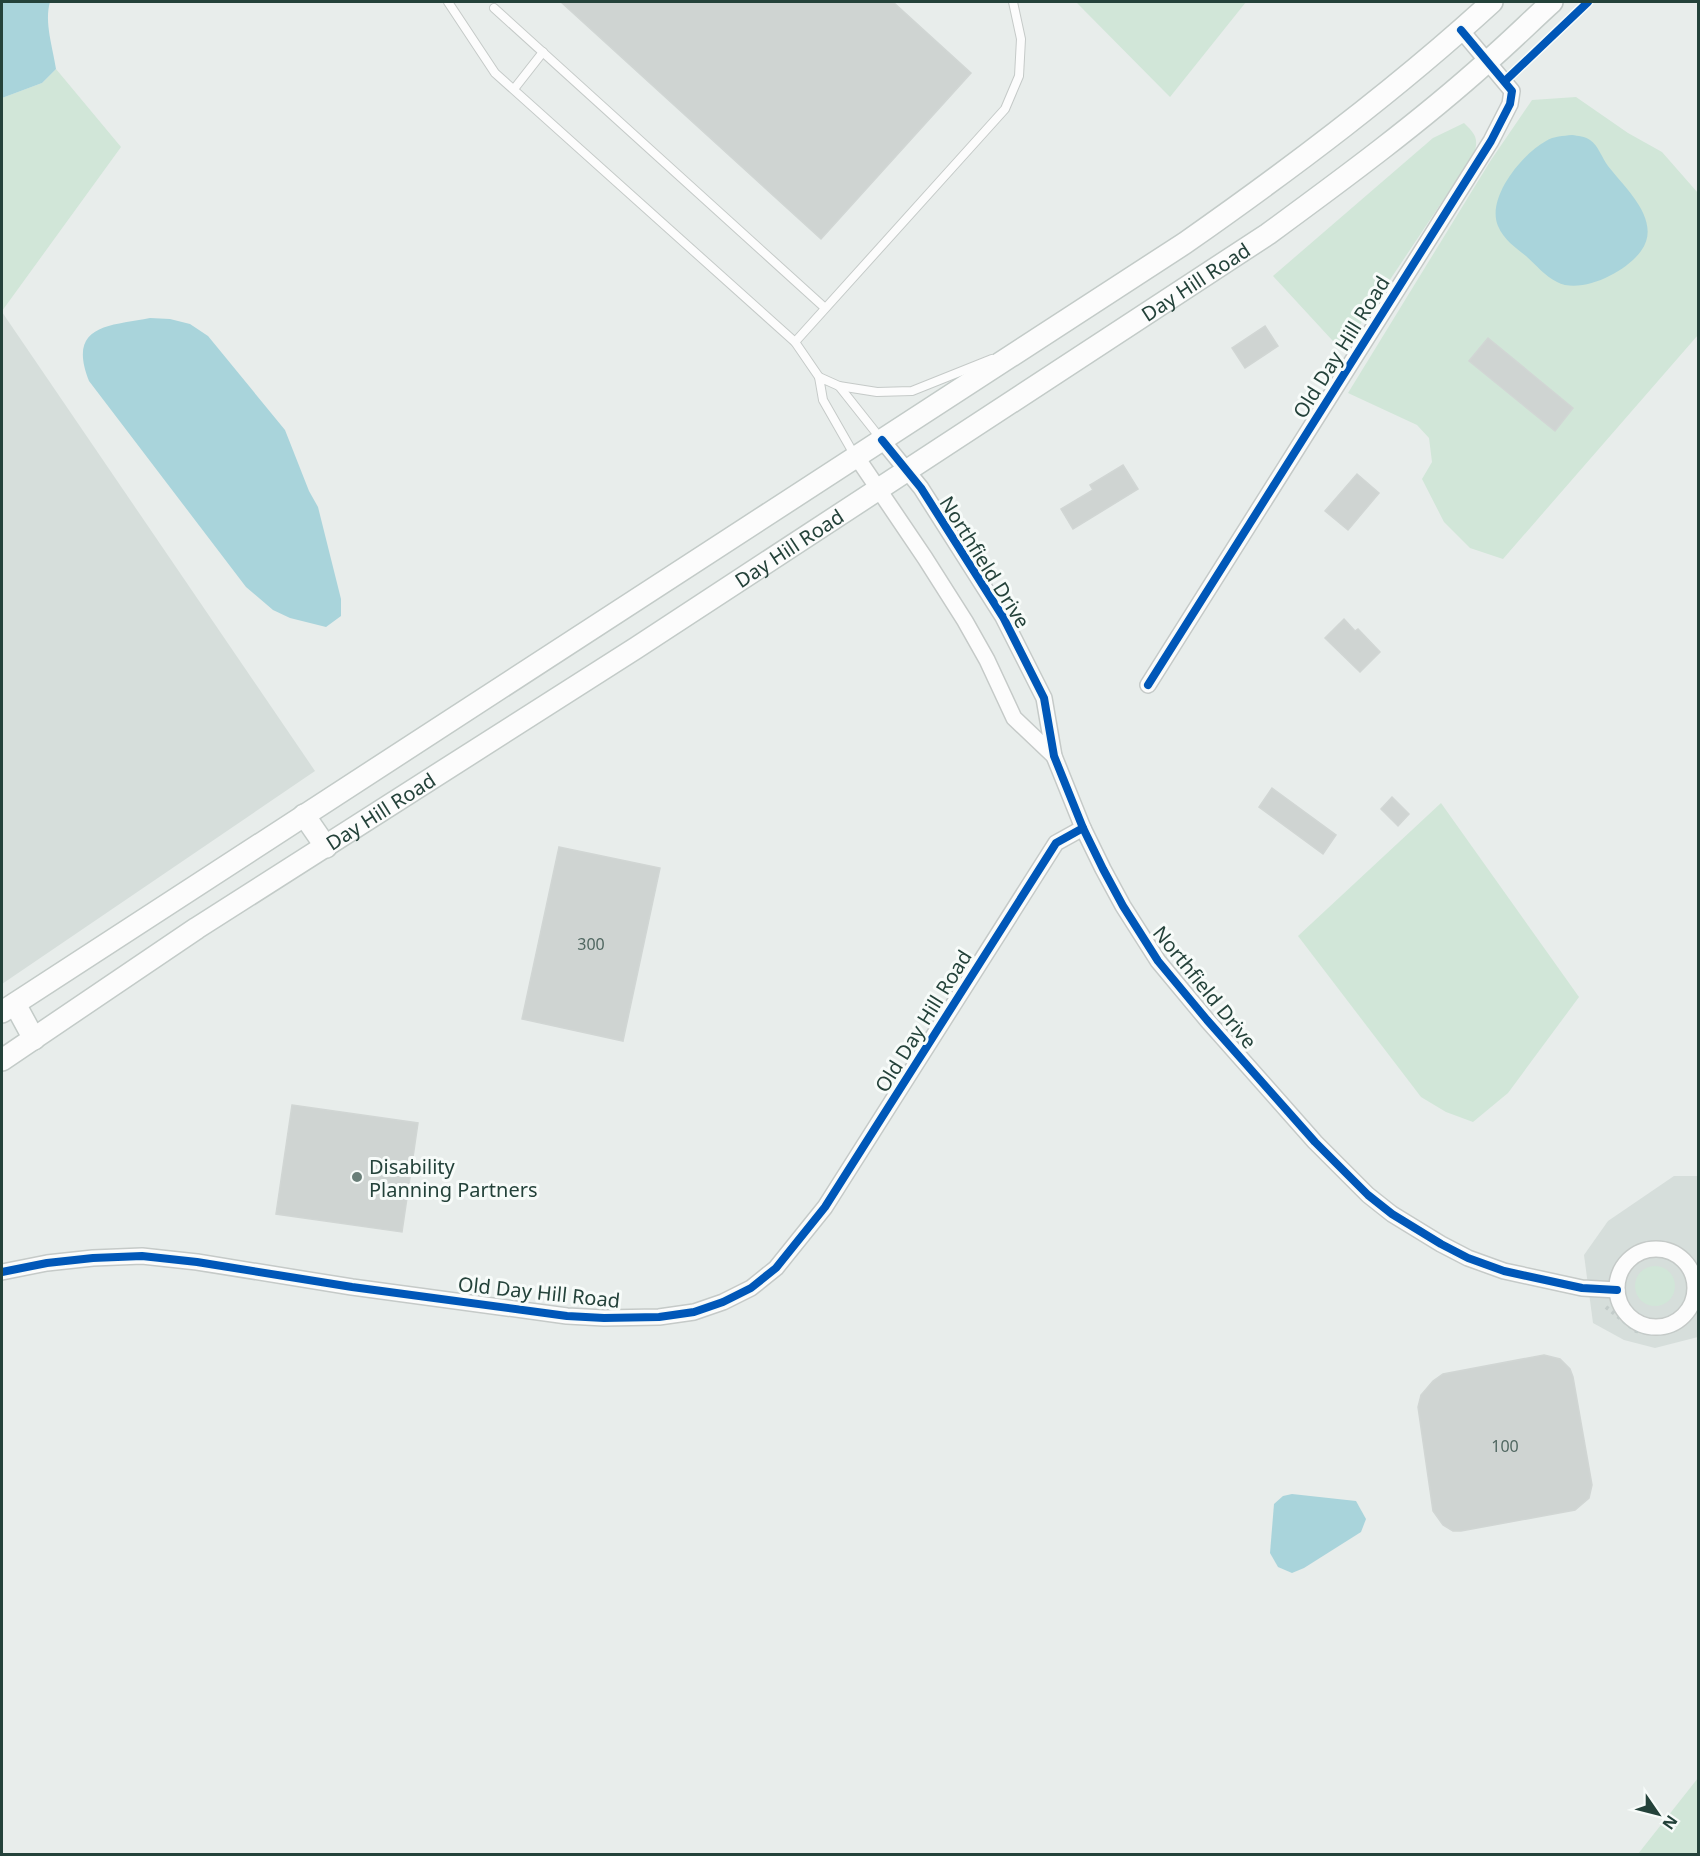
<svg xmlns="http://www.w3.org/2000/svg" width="1700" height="1856" font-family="'Noto Sans',sans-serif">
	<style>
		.built { fill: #d6dedb }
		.green { fill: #d1e6d8 }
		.water { fill: #a9d4db }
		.building { fill: #cfd4d2; stroke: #d1d6d4; stroke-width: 1.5 }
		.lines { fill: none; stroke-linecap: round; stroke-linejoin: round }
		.service-casing { stroke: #c5cac8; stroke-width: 10 }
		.minor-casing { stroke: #c5cac8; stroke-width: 18 }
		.secondary-casing { stroke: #c3cbc8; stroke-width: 24 }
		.path { stroke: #c3ccca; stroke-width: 4; stroke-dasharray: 3 4.5; stroke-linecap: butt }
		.service { stroke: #fcfcfc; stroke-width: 8 }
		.minor { stroke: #fcfcfc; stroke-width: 15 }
		.secondary { stroke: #fcfcfc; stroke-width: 21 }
		.cycleway-casing { stroke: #f7fbf9; stroke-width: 11 }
		.cycleway { stroke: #0057b8; stroke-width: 8 }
		.poi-dot { fill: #697e78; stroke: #f7fbf9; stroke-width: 2 }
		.labels { text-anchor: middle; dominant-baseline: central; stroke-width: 6; stroke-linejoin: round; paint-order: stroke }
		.number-label { font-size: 16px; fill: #506761 }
		.street-label { font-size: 20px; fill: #24423a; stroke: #f7fbf9 }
		.poi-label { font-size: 20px; fill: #24423a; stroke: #f7fbf9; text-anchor: start }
	</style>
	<rect width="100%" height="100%" fill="#e8edeb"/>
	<g class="built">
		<path d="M2,312l313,459 -313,213z"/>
		<path d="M1674,1176h24v161l-43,11 -31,-8 -31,-17 -9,-68 24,-34z"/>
	</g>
	<g class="green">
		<path d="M1076,2h170l-76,95z"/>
		<path d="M56,69l65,78 -119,164v-213l40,-15z"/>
		<path d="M1576,97l52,36 34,19 36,41v142l-195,224 -33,-11 -26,-26 -22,-43 10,-17 -3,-24 -12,-13 -69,-32 143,-233 41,-60z"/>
		<path d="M1464,123c11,11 15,15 10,31l-131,196 -11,-10 -59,-64 160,-138z"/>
		<path d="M1441,803l138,194 -71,96 -35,29 -27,-10 -25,-15 -123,-161z"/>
		<circle cx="1655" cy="1286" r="20"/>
		<path d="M1698,1778v76h-60z"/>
	</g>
	<g class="water">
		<path d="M2,2h48c-6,20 3,46 6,67l-14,14 -40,15z"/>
		<path d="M1572,135c6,1 13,1 18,5 8,5 12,18 18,26 17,22 55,55 33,85 -15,21 -60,44 -84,31 -12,-6 -21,-17 -31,-26 -11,-9 -22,-16 -28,-30 -12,-28 24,-72 48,-85 8,-5 17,-5 26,-6z"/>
		<path d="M150,318l20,1 20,5 18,12 77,94 24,61 9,16 23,92v17l-15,11 -36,-9 -17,-8 -27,-23 -157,-206c-22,-56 19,-55 61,-63z"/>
		<path d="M1292,1494l64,7 10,18 -5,13 -57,36 -12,5 -14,-6 -8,-14 4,-49 9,-8z"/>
	</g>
	<g class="building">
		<path d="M561,2h332l78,71 -150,166z"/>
		<path d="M1265,326l13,20 -33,22 -13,-20z"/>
		<path d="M1488,338l85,70 -18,23 -86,-70z"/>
		<path d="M1123,465l15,24 -65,40 -12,-20 32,-19 -3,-5z"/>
		<path d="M1357,474l22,19 -31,37 -23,-19z"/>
		<path d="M1344,619l11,12 3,-2 22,23 -20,20 -35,-34z"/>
		<path d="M1272,788l64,47 -13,19 -64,-47z"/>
		<path d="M1392,797l17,17 -11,12 -17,-17z"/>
		<path d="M559,847l101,21 -37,173 -101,-22z"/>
		<path d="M292,1105l126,18 -16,109 -126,-18z"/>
		<path d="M1544,1355l16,4 10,10 3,8 19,108 -3,13 -14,12 -114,21h-8l-10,-6 -10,-14 -15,-104 3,-12 12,-14 10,-7z"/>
	</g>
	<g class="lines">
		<g class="service-casing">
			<g id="service">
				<path d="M448,2l47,71 300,269 24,35"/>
				<path d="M494,8l331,300"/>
				<path d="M514,89l29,-37"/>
				<path d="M795,342l210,-233 14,-33 2,-37 -8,-37"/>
				<path d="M839,386l38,6 35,-1 80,-32"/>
				<path d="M855,456l-32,-56 -4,-23 20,9 42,53"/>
			</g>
		</g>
		<g class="minor-casing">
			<g id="minor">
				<path d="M882,440l39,48 82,129 41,81 10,58 29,72 20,41 20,37 35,55 49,59 108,122 53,53 24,19 49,30 27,14 36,13 78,17 35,2"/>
				<path d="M856,456l69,102 40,63 22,39 27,58 40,38"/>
				<path d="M1148,685l343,-544 19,-37 2,-13 -51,-61"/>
				<circle cx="1656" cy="1288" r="39"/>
				<path d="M2,1272l45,-9 46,-5 49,-2 55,6 155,25 215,29 37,2 55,-1 35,-5 29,-10 28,-14 25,-20 49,-61 231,-364 27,-15"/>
			</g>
		</g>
		<g class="secondary-casing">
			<g id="secondary">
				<path d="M304,815l22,32"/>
				<path d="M15,1004l19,35"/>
				<path d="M2,1012l1183,-769c107,-75 211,-153 307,-241"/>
				<path id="s1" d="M2,1060l195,-132 439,-280 632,-414c75,-55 151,-111 220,-173 22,-19 43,-40 64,-59"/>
			</g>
		</g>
		<path class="path" d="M1606,1307l30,24 13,2h15l13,-4 21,-20"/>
		<use href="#service" class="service"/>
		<use href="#minor" class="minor"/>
		<use href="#secondary" class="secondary"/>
		<g class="cycleway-casing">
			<g id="cycleway">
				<path d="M1505,81l83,-79"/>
				<path d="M882,440l39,48 82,129 41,81 10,58 29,72 20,41 20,37 35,55 49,59 108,122 53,53 24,19 49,30 27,14 36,13 78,17 35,2"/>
				<path d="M1148,685l343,-544 19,-37 2,-13 -51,-61"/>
				<path d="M2,1272l45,-9 46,-5 49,-2 55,6 155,25 215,29 37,2 55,-1 35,-5 29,-10 28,-14 25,-20 49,-61 231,-364 27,-15"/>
			</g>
		</g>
		<use href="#cycleway" class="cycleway"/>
	</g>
	<circle class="poi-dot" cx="357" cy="1177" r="6"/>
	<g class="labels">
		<g class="number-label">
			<text x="591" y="944">300</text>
			<text x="1505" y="1446">100</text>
		</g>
		<g class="street-label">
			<text stroke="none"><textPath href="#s1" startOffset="1425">Day Hill Road</textPath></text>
			<text transform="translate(1341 347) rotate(-58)">Old Day Hill Road</text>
			<text stroke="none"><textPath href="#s1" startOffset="939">Day Hill Road</textPath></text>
			<text transform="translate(985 562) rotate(58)">Northfield Drive</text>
			<text stroke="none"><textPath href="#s1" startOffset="453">Day Hill Road</textPath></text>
			<text transform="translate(1205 987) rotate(51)">Northfield Drive</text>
			<text transform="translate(923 1021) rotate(-58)">Old Day Hill Road</text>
			<text transform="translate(539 1292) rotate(6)">Old Day Hill Road</text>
		</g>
		<g class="poi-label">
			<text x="369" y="1166">Disability<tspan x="369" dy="23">Planning Partners</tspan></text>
		</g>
	</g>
	<rect width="1700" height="1856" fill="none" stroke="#24423a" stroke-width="6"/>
	<g transform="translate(1658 1814) rotate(125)" stroke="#f7fbf9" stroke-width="4.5" paint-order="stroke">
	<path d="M0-4.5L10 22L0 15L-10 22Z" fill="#24423a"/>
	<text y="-9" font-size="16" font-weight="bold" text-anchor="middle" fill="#24423a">N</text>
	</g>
</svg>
